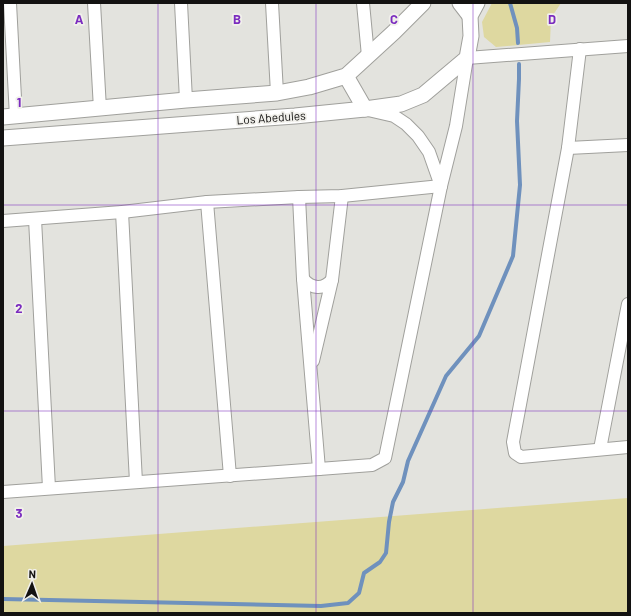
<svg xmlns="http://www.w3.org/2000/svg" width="631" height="616" font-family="Barlow,sans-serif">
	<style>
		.green { fill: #ded8a0 }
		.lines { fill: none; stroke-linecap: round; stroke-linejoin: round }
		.stream { stroke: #6f91bd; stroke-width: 4 }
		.minor-casing { stroke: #a0a09c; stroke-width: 14 }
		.tertiary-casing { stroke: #a0a09c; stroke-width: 17 }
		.minor { stroke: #fff; stroke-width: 12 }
		.tertiary { stroke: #fff; stroke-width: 15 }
		.grid { fill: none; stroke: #7b2cbf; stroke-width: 1; stroke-opacity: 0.55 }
		.labels { text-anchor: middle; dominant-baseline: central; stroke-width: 3.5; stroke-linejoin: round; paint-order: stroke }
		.street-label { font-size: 12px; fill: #131211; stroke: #f1f0eb }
		.grid-label { font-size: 13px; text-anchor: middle; font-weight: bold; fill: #7b2cbf; stroke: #f1f0eb; stroke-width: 3.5; stroke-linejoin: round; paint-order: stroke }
	</style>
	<rect width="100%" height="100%" fill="#e3e3de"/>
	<g class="green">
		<path d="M492,3h69l-10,15 -1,24 -54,5 -12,-10 -2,-15z"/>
		<path d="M628,498v115h-625v-67z"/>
	</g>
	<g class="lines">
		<g class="stream">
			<path d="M510,3l7,25 1,15"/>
			<path d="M3,599l318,7 27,-3 11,-10 5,-20 16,-11 6,-9 3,-31 4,-20 10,-20 5,-21 38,-85 33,-40 34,-80 7,-71 -3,-64 2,-42v-15"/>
		</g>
		<g class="minor-casing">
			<g id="minor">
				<path d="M10,3l6,114"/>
				<path d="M94,3l6,106"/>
				<path d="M181,3l5,97"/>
				<path d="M272,3l5,90"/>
				<path d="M363,3l5,53"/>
				<path d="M580,49l-12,99 -55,294 2,11 6,4 107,-10"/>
				<path d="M368,110l26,6 12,8 12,12 11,16 12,34"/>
				<path d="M568,148l60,-3"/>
				<path d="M207,202l23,274"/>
				<path d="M122,212l14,270"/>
				<path d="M35,219l14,269"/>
				<path d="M3,221l119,-9 85,-10 92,-5 43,-1 99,-10"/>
				<path d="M303,279c9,10 20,11 29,1"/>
				<path d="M313,361l19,-81 10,-84"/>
				<path d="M600,449l28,-145"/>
				<path d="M319,469l53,-4 13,-7 56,-272 15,-60 11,-68 161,-12"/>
				<path d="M3,492l316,-23 -16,-190 -4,-82"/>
			</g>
		</g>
		<g class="tertiary-casing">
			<g id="tertiary">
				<path d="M460,3l10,13"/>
				<path d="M346,76l19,33"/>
				<path d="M3,117l183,-17 91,-7 32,-6 37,-11 48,-44 29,-29"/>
				<path d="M3,138l292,-22 70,-7 36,-5 22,-9 44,-37 4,-22 -1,-20 7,-13"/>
			</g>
		</g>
		<use href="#minor" class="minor"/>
		<use href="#tertiary" class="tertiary"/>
	</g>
	<path class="grid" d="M158,3v610M316,3v610M473,3v610M3,205h625M3,411h625"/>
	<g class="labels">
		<g class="street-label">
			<text transform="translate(271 117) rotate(-4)">Los Abedules</text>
		</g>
	</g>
	<g class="grid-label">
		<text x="79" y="24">A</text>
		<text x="237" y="24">B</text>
		<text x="394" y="24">C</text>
		<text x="552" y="24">D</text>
		<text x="19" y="107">1</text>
		<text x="19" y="313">2</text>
		<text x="19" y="518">3</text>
	</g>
	<rect width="631" height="616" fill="none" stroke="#131211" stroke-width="8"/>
	<g transform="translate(32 584) rotate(2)" stroke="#f1f0eb" stroke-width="3" paint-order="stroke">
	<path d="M0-3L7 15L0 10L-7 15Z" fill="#131211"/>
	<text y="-6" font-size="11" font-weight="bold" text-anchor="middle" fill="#131211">N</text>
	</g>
</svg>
